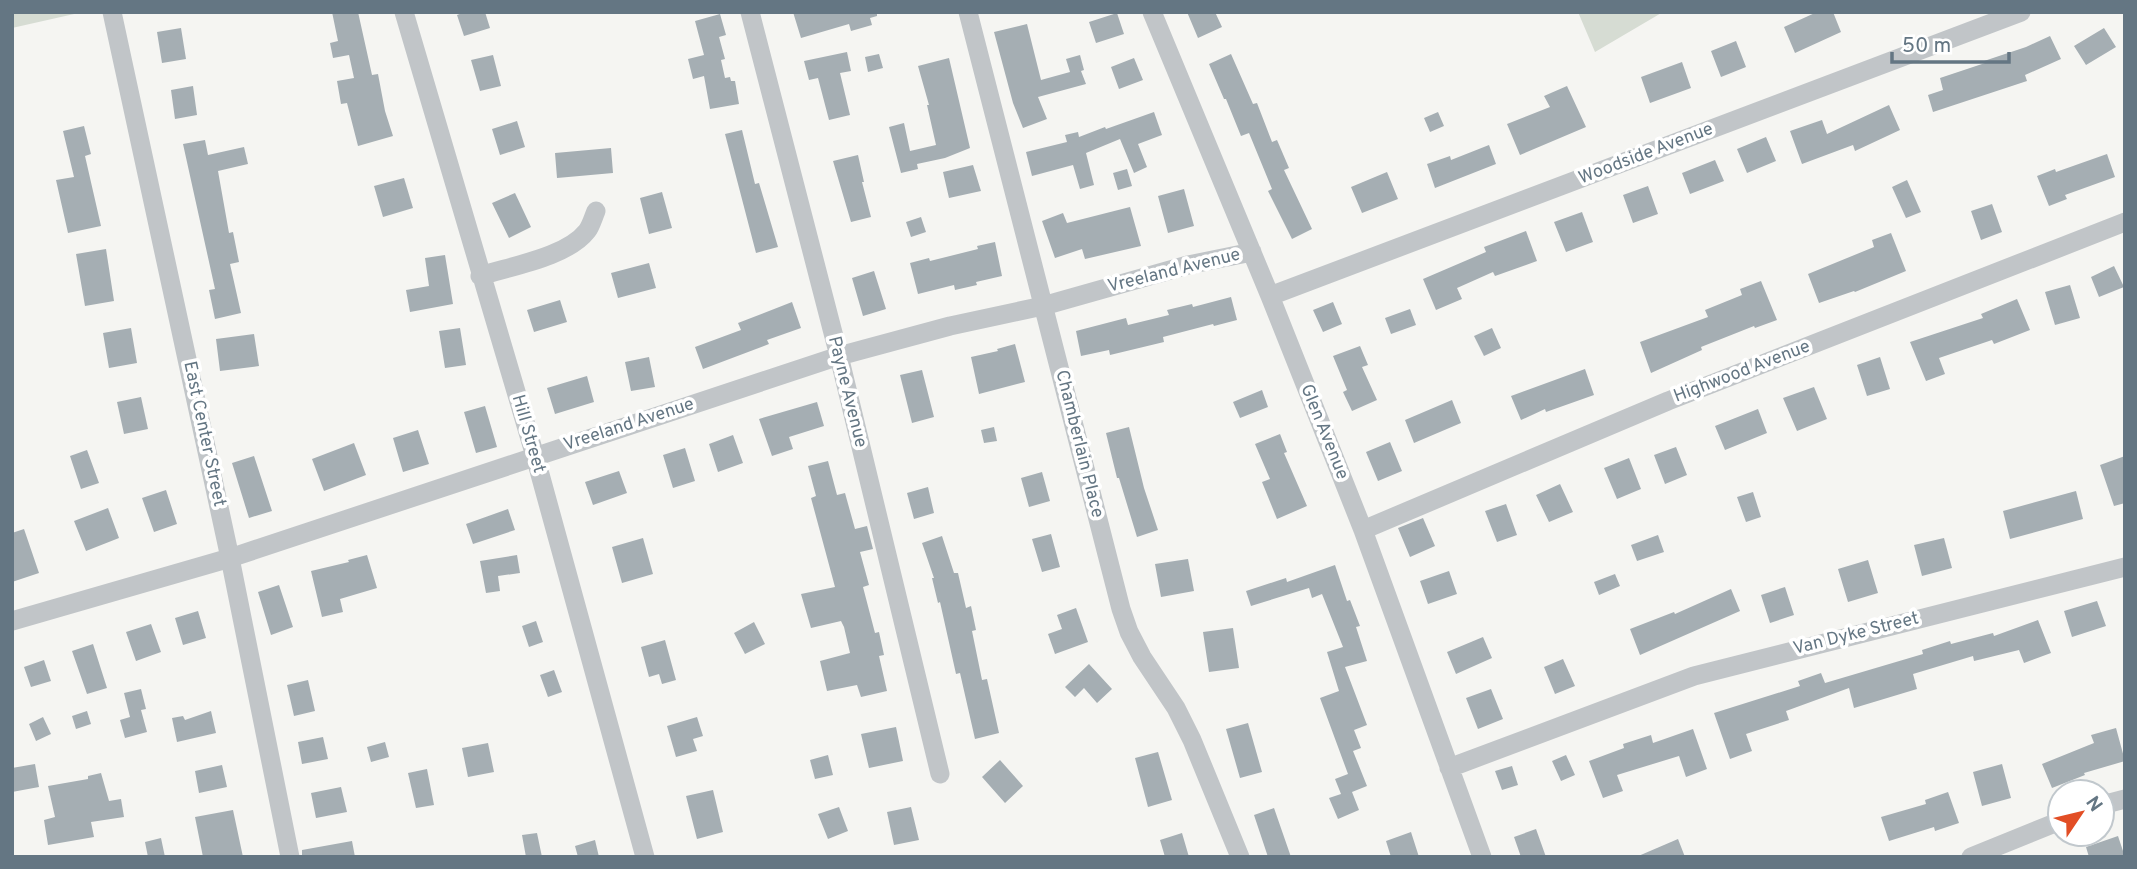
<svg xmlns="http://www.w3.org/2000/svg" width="2137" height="869" font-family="Overpass,sans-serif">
  <rect width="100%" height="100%" fill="#f5f5f2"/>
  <path fill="#d6dcd3" d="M12,12H83L12,28Z
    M1578,12H1663L1595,52Z"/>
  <path fill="#a5aeb3" d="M332,12H358L372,75L378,74L385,111L393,136L358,146L347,103L341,104L337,81L354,78L349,55L333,58L330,43L338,41Z
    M465,12H485L490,28L464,36L457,15Z
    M793,12H877V16L870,18L872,25L851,31L849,24L801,38Z
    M1187,12H1215L1222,27L1198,38Z
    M1817,12H1833L1841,32L1795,53L1784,27Z
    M1117,13L1124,34L1096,43L1089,22Z
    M720,14L726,35L719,37L725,59L721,60L725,78L730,77L731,81H735L739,104L710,109L704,76L693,79L688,59L704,55L695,21Z
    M1027,24L1041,80L1070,72L1066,59L1080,55L1084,70L1081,71L1086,84L1038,97L1047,119L1023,128L1013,103L994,32Z
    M181,28L186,59L162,63L157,32Z
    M2104,28L2116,47L2086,65L2074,46Z
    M2050,36L2061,59L2025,75L2027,81L1933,112L1928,95L1943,90L1940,78L1985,63L1984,61L2026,47Z
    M1736,41L1746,67L1721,77L1711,51Z
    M847,52L851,71L840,73L850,115L829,120L818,78L809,80L804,61Z
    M879,54L883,68L868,72L865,57Z
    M1231,54L1253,104L1257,103L1272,142L1277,140L1289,168L1284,170L1312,229L1292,239L1268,191L1272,189L1249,133L1241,136L1226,99H1224L1209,64Z
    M493,55L501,86L480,91L471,60Z
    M949,58L970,148L945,158L917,164L918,169L901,173L889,127L904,123L910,151L936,145L927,105H929L918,66Z
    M1134,58L1143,80L1119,89L1111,67Z
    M1682,62L1691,88L1650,103L1641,77Z
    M193,86L197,115L175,119L171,90Z
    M1567,86L1586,127L1520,155L1507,124L1550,107L1544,96Z
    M1889,105L1900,130L1855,151L1853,145L1802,164L1790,131L1822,120L1827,134Z
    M1154,112L1162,135L1138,144L1147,167L1134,173L1120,139L1086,153L1094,185L1080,189L1073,165L1032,176L1026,152L1067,142L1065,135L1078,132L1079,137L1105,127L1106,129Z
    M1438,112L1444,126L1430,132L1424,118Z
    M517,121L525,147L500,155L492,129Z
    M84,126L91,154L85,156L101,226L68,233L56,180L74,177L63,131Z
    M742,130L755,184L759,183L778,247L756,253L725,134Z
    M1766,137L1776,161L1747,173L1737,149Z
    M205,140L208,155L244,147L248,164L218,171L229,233L233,232L239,262L230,264L241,313L215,319L209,290L215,289L183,144Z
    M1489,145L1496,164L1435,188L1427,164L1450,156L1451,160Z
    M611,148L613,173L557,178L555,153Z
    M2107,154L2115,177L2065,195L2067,199L2049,206L2037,176L2055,169L2056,172Z
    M858,155L864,182H862L871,217L851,222L833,161Z
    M1715,160L1724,181L1690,194L1682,173Z
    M973,165L981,191L949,198L943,172Z
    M1127,169L1132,186L1118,190L1113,173Z
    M1387,172L1398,199L1362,213L1351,187Z
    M404,178L413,208L383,217L374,186Z
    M1907,180L1921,212L1906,218L1892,187Z
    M1648,186L1658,214L1633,223L1623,195Z
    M1184,189L1194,226L1168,233L1158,196Z
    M662,192L672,228L649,234L640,198Z
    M515,193L531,227L509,238L492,203Z
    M1992,204L2002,232L1981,240L1971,211Z
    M1130,207L1141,246L1085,259L1082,249L1055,258L1042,221L1063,213L1067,223Z
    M1582,212L1593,242L1566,252L1554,222Z
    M921,217L926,232L911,237L906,222Z
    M1526,231L1537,261L1495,276L1493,272L1457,288L1462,299L1436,310L1423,279L1486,252L1484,247Z
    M1891,233L1906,271L1855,292L1854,291L1819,303L1808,274L1874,247L1872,240Z
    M995,242L1002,276L976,282L977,285L955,290L954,285L918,294L910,263L929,258L930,261L978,249L977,246Z
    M106,249L114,301L85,306L76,254Z
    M445,255L453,304L410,312L406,290L429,286L425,258Z
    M649,263L656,288L618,298L611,273Z
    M2114,266L2124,287L2099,297L2091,277Z
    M874,271L886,309L863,316L852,278Z
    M1761,281L1777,320L1755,328L1754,326L1701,347L1702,350L1651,373L1640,342L1708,317L1705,310L1742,295L1740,289Z
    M2070,285L2080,318L2055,325L2045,292Z
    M1231,297L1237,320L1214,326L1213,324L1163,337L1164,342L1110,355L1109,350L1081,356L1076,331L1126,318L1128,325L1169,315L1167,310L1192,304L1193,307Z
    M2017,299L2030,330L1994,344L1992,340L1939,358L1945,374L1926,381L1910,342L1983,318L1981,314Z
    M560,300L567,322L534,332L527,310Z
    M792,302L801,328L767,340L769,344L703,369L695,347L741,330L738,323Z
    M1333,302L1342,324L1323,332L1313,310Z
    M1410,309L1416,325L1391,334L1385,318Z
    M131,328L137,363L109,368L103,333Z
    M460,328L466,365L445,368L439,331Z
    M1492,328L1501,348L1484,356L1474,336Z
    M254,334L259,366L220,371L216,339Z
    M1015,344L1025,382L979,394L971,357L998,351L997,349Z
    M1360,346L1368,365L1362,367L1377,400L1352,411L1343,392L1347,390L1333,356Z
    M649,357L655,387L631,391L625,362Z
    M1880,357L1890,389L1867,396L1857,365Z
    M1585,369L1594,395L1546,412L1545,409L1521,420L1511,396Z
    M922,370L934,417L912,423L900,375Z
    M587,376L594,402L555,414L547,388Z
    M1814,387L1827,419L1797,431L1783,398Z
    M1262,390L1268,407L1240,418L1233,402Z
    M141,397L148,429L124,434L117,402Z
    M1452,400L1461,423L1414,443L1405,420Z
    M817,402L824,426L789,437L793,449L772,456L759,419Z
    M485,406L497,447L476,453L464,412Z
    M1758,409L1767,433L1725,450L1715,426Z
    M994,427L997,441L984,443L981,430Z
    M1129,427L1144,488L1158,530L1137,537L1119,478H1117L1106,433Z
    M418,430L429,464L403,472L393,438Z
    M1280,434L1287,452L1284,453L1307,506L1277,519L1262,482L1270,479L1255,444Z
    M733,435L743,463L718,472L709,444Z
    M1390,442L1402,471L1378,481L1366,452Z
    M354,443L366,475L324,491L312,459Z
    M1676,447L1687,475L1665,484L1654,455Z
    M685,448L695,481L673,488L663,455Z
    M87,450L99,483L81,489L70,456Z
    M254,456L272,511L249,518L232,463Z
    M2125,456V503L2114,506L2100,465Z
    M1629,458L1641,489L1617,499L1604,468Z
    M828,461L837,495L845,493L855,529L867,526L873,549L860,552L869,585L863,587L875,633L879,632L884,655L879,656L887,691L861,697L857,685L827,691L820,661L850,653L844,627L841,621L811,628L801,594L835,587L811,498L816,496L808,466Z
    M619,471L627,493L593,505L585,482Z
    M1042,472L1050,501L1029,507L1021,478Z
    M1560,484L1573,512L1549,522L1536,495Z
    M928,487L934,513L914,519L907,493Z
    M166,490L177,524L154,532L142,498Z
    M2076,491L2083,519L2010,539L2003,511Z
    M1753,492L1761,517L1746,522L1737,497Z
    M1506,504L1517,535L1497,542L1485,511Z
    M108,508L119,538L86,551L74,521Z
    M508,509L515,530L473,544L466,524Z
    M1423,518L1435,546L1410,557L1398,528Z
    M24,529L39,573L12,582V533Z
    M1051,534L1060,567L1042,572L1032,539Z
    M1658,535L1664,552L1637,561L1631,545Z
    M942,536L954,573H958L966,608L971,606L976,630L972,631L982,680L987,679L999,733L975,739L960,673L956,674L940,602L938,603L932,578H934L922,543Z
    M643,538L653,574L622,583L612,547Z
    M1944,538L1952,568L1922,576L1914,545Z
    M367,555L377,588L340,599L343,612L322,617L311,571L349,562L348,560Z
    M517,555L520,573L498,576L500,591L486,593L480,561Z
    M1188,559L1194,591L1161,597L1155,564Z
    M1868,560L1878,593L1848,602L1838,569Z
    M1335,565L1347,601L1350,600L1360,626L1356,627L1367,661L1345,667L1367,725L1354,730L1361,748L1353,751L1367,786L1352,792L1359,810L1338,819L1329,798L1341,794L1335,779L1348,774L1320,698L1339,691L1327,652L1343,647L1322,594L1312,598L1309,588L1251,606L1246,591L1286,578L1287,582Z
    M1449,571L1457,594L1428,604L1420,581Z
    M1615,574L1620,586L1599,595L1594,582Z
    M279,585L293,627L271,635L258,592Z
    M1785,587L1794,615L1770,623L1761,595Z
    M1731,589L1740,611L1640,655L1630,629L1674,612L1675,614Z
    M2097,601L2106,626L2072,637L2064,611Z
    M1076,608L1088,642L1055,654L1048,634L1062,629L1057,615Z
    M198,611L206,638L183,645L175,618Z
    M2038,620L2051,653L2024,663L2019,650L1974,661L1973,656L1913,674L1917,689L1854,708L1849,688L1786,711L1789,720L1746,734L1752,751L1730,759L1714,713L1800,686L1798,681L1821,673L1825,683L1923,654L1922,650L1950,641L1951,644L1993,633L1994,636Z
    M536,621L543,642L529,647L522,626Z
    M754,622L765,644L745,654L734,633Z
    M151,624L161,652L136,661L126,632Z
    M1233,628L1239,668L1209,672L1203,632Z
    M1483,637L1492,658L1456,674L1447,652Z
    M665,640L676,680L662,684L659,674L649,677L641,647Z
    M93,644L107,688L87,694L72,651Z
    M1563,659L1575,686L1555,694L1544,667Z
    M44,660L51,681L31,687L24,667Z
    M1089,664L1112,689L1097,703L1084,688L1075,697L1065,687Z
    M554,670L562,692L548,697L540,675Z
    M308,680L315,711L294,716L287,685Z
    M141,689L146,709L141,710L147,732L125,738L120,720L130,717L124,693Z
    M1491,689L1503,719L1478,729L1466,698Z
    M87,711L91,724L76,729L72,716Z
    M211,711L216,733L177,742L172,718L183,716L185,720Z
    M43,717L51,734L36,741L29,724Z
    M697,717L703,736L693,739L697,751L676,757L667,726Z
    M1248,723L1262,772L1240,778L1226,729Z
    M896,727L903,761L869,768L861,734Z
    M2116,728L2125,761L2084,773L2085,775L2052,788L2042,764L2094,743L2091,735Z
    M1693,729L1707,769L1686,777L1679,756L1617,775L1623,791L1603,798L1589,761L1624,748L1623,744L1651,735L1653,743Z
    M323,737L328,759L302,764L298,742Z
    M385,742L389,757L371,762L367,747Z
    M488,743L494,772L468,777L462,748Z
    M1158,752L1172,800L1148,807L1135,758Z
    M828,755L833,775L815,779L810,760Z
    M1566,755L1575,775L1561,781L1552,761Z
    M1000,760L1023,786L1005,803L982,777Z
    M35,764L39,787L12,792V768Z
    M2002,764L2011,798L1982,806L1973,772Z
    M222,765L227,787L199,793L195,771Z
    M1512,766L1518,785L1502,790L1495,771Z
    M427,769L434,805L416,808L408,773Z
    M101,773L109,801L121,799L124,817L91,822L94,837L48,845L44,820L55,817L48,786L88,779V776Z
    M341,787L347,812L316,818L311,793Z
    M713,790L723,832L697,839L686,796Z
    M1948,792L1959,823L1935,831L1934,827L1889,841L1881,817L1926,804L1925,800Z
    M839,807L848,831L828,839L818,814Z
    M911,807L919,840L894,845L887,812Z
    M1274,808L1291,857H1268L1254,815Z
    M233,810L243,857H203L195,817Z
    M1536,829L1546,857H1521L1514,837Z
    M1411,832L1419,857H1391L1386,841Z
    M537,833L542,857H526L522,835Z
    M1182,833L1189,857H1165L1160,840Z
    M2118,836L2125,857H2089L2086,847Z
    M161,838L165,857H148L145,842Z
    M1678,839L1685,857H1636Z
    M595,840L599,857H578L575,846Z
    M352,841L355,857H302V850Z"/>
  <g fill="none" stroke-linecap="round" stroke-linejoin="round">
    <path stroke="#c1c5c8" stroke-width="19" d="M112,12L230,558L290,857
      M404,12L535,456L645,857
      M750,12L839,356L940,774
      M968,12L1121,609L1129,632L1142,657L1176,708L1192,740L1240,857
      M1152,12L1270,296L1363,530L1482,857
      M480,276C511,266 567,257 587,231C591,226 593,218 596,211
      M1270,296L2021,12
      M1363,530L1668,401L2125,222
      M12,621L230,558L839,356L950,326L1043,306L1188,265L1252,252
      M1449,768L1694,676L2125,567
      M2102,805L2125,799
      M1971,857L2060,821"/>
  </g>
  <g text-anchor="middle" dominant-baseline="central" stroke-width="7" stroke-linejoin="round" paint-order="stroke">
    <g font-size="18" fill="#647683" stroke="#fff">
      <text transform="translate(1646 154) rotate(-21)">Woodside Avenue</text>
      <text transform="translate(1174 271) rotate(-14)">Vreeland Avenue</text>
      <text transform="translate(1742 372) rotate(-21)">Highwood Avenue</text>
      <text transform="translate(847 392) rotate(76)">Payne Avenue</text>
      <text transform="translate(629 425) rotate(-18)">Vreeland Avenue</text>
      <text transform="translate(1324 432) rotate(68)">Glen Avenue</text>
      <text transform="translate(204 434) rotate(78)">East Center Street</text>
      <text transform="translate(528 434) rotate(74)">Hill Street</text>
      <text transform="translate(1079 444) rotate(76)">Chamberlain Place</text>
      <text transform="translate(1856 634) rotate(-14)">Van Dyke Street</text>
    </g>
  </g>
  <rect width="2137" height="869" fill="none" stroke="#647683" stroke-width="28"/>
  <g transform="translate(2081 813) rotate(55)"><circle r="33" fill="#ffffff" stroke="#c1c8cd" stroke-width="2"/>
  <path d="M0-5L12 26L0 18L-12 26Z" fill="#e24e25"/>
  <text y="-10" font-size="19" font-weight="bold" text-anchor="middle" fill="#647683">N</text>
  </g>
  <path d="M1892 52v10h117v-10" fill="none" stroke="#647683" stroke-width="3.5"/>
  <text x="1902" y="52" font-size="21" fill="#647683" stroke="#ffffff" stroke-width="5" paint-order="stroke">50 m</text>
</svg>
